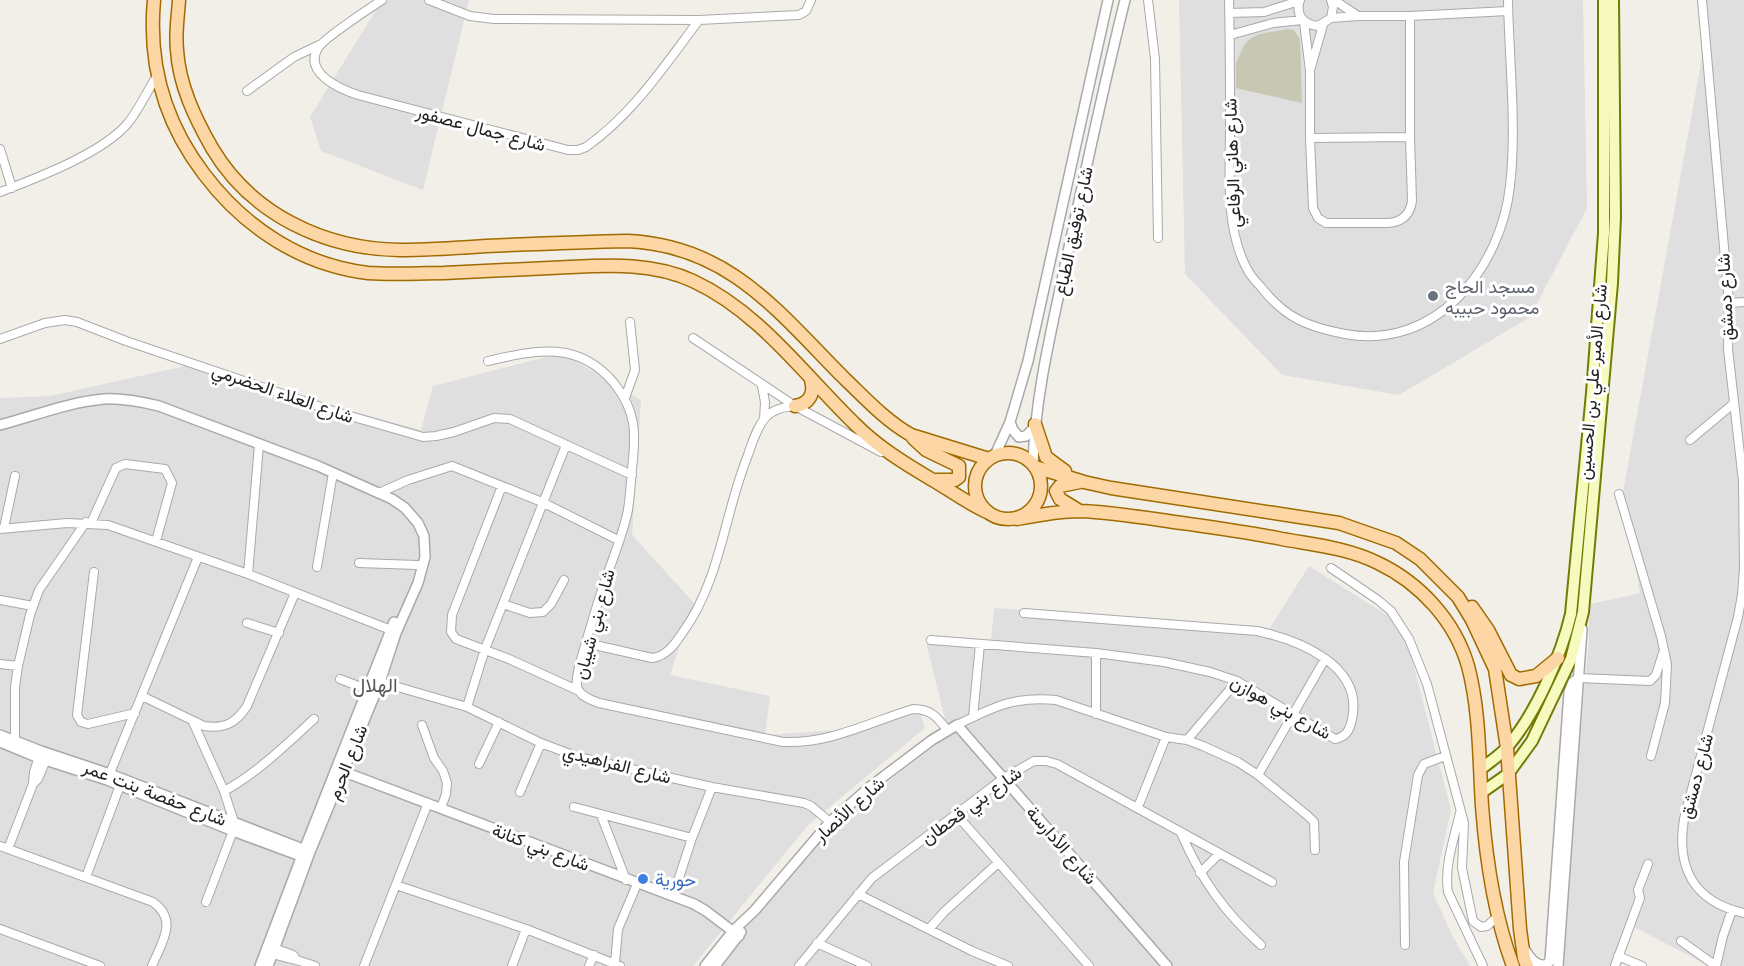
<svg xmlns="http://www.w3.org/2000/svg" width="1744" height="966" font-family="Inter,Vazirmatn,sans-serif">
  <rect width="100%" height="100%" fill="#f2efe9"/>
  <path fill="#e0dfdf" d="M382,0H469L423,190L321,151L310,117Z
    M1179,0H1583L1587,208L1530,317L1399,395L1282,375L1185,274Z
    M1705,0H1744V966H1709L1634,927L1621,966H1559L1589,639L1588,630L1591,604L1640,593L1623,492L1708,25Z
    M562,353L641,400L632,535L694,603L670,675L770,696L765,735L838,730L917,703L925,728L809,824L693,966H0V398L50,396L185,366L421,430L433,386Z
    M1309,566L1403,625L1451,810L1433,893L1453,937L1470,966H714L828,828L949,735L926,643L991,641L994,608L1269,629Z"/>
  <path fill="#c7c7b4" d="M1288,29L1294,30L1300,39L1302,103L1236,88V63L1244,45L1251,38L1259,34Z"/>
  <g fill="none" stroke-linecap="round" stroke-linejoin="round">
    <g stroke="#a9a9a9" stroke-width="10">
      <path id="minor" d="M382,0C370,8 323,39 318,48C303,73 340,89 358,95L568,150H578L586,147C633,114 665,65 699,20
        M429,0L470,16L494,19L699,20L799,15L806,11L811,0
        M1148,0L1155,59L1158,238
        M1229,0C1230,42 1230,85 1230,127C1230,172 1225,224 1245,265C1249,274 1255,281 1261,287C1285,318 1308,327 1345,334C1436,351 1501,268 1510,186C1517,127 1509,60 1508,0
        M1300,0C1295,14 1303,25 1318,26L1331,18L1333,7L1331,0
        M1334,0L1358,16
        M1702,0L1729,303L1728,349L1743,481L1744,568L1742,595L1738,617L1684,819C1676,868 1694,902 1744,913
        M1229,13L1264,12L1299,1
        M1331,18L1358,16H1410L1508,11
        M1304,22L1310,71V138L1313,208L1318,218L1326,223H1388C1402,222 1410,215 1412,201L1410,137V16
        M1230,35L1273,23L1302,20
        M1311,67L1323,25
        M247,91L294,57L319,45
        M1310,138L1410,137
        M0,149L12,188
        M0,192C37,178 103,153 128,123C140,108 147,91 157,76
        M1729,303L1744,302
        M693,338L795,406L881,452
        M0,339L45,323L65,320L77,322L126,341L333,411L423,437L436,436L454,432L494,418L510,419L632,475
        M488,361C536,350 578,340 614,383C637,412 636,434 632,469C631,483 630,496 628,510C623,535 612,560 604,584C595,610 588,636 580,663C574,688 574,694 599,703L783,742C830,744 870,722 913,709C931,709 937,717 947,730
        M762,386L765,402L764,419
        M625,398L635,370L630,322
        M1690,440L1733,404
        M502,486L452,615L451,632L456,639L509,659L577,690
        M379,493L408,480L452,466L542,502L618,540
        M1619,494L1661,636L1667,664L1665,703L1651,756
        M91,523L116,468L125,464L165,469L172,483L156,541
        M4,528L15,476
        M0,529L67,523L108,525L248,574L396,632
        M359,563L417,565
        M317,567L333,473
        M1331,568L1378,600L1391,611L1409,639L1427,684L1464,823L1462,868L1473,921L1481,927L1487,926L1498,916
        M94,572L77,715L81,722L88,724L135,713
        M248,574L259,445
        M0,600L33,606
        M503,604L530,613L543,612L551,604L564,580
        M247,623L279,633
        M931,640L1096,653L1164,662L1210,672L1237,681L1335,739C1346,737 1350,730 1352,719C1364,665 1298,640 1257,631L1024,613
        M586,643L652,658C667,656 675,644 683,632C721,579 724,514 748,455C752,443 757,427 765,418C773,409 784,407 795,406
        M1096,653V714
        M0,664L18,666L15,687V745
        M18,666L30,615L39,590L86,522
        M1579,678L1650,681L1656,675L1663,653
        M340,679L371,691
        M377,681L467,707L541,743L578,757L712,787L804,803L811,806L830,822
        M142,696L204,726C225,729 236,723 247,706L295,593
        M467,707L485,649L566,445
        M973,717L980,644
        M193,722L224,791C255,775 288,743 314,719
        M422,725L434,758L443,771L447,783L446,794L441,808
        M957,725C993,707 1014,696 1056,700L1166,737L1187,740L1203,746L1238,762L1258,775L1308,816L1314,822L1315,850
        M1187,740L1237,681
        M479,764L499,722
        M1258,775L1325,659
        M108,778L198,557
        M33,784L34,772L40,753
        M520,792L541,743
        M574,807L692,838
        M1138,807L1166,737
        M1460,813C1454,839 1444,866 1448,892L1483,966
        M956,814L1089,966
        M601,815L626,880
        M1181,833C1201,879 1224,912 1261,945
        M0,846L153,902C179,921 161,943 152,966
        M8,849L33,784L38,779L48,755
        M1200,873L1219,854
        M86,877L122,780
        M396,885L526,929L620,966
        M858,894L972,951L1008,966
        M673,896L692,838L712,787
        M206,902L233,831L234,822L224,791
        M0,929L100,966
        M929,929L944,912L998,863
        M1681,941L1716,966
        M817,943L867,966
        M1405,945L1404,862L1418,775L1424,764L1445,756
        M271,947L293,955L296,959
        M269,953C285,958 300,960 315,966
        M1618,956L1642,966
        M615,963L618,929L637,884
        M364,966L428,803
        M512,966L526,929
        M589,966L594,955
        M799,966L872,878L1004,778L1034,761H1046L1057,764L1272,882
        M1615,966L1640,898L1638,890L1648,864
        M1716,966L1723,936L1732,910"/>
    </g>
    <g stroke="#a9a9a9" stroke-width="12">
      <path id="tertiary" d="M1010,422L1013,430L1019,437L1026,436L1034,428
        M0,425C34,416 69,402 104,399C122,398 142,402 159,406L318,466L392,499L405,508L418,523L424,536L425,557L418,583L396,633L380,682L310,852L268,966
        M995,455L1010,422L1028,361L1108,0
        M1033,464C1035,397 1051,332 1065,266C1084,177 1103,88 1125,0
        M0,735L41,751L110,774L308,851
        M0,742L39,758L107,780L233,831L306,858
        M339,770L694,904L706,911L739,936
        M1525,950C1530,958 1535,966 1546,965L1550,961L1569,692L1573,682L1579,678
        M260,966L304,850L394,622
        M705,966L733,931L755,910L830,822L871,786L932,740L957,725L1167,966
        M715,966L741,932
        M1558,966L1582,629"/>
    </g>
    <g stroke="#707d05" stroke-width="14">
      <path id="secondary" d="M1480,770C1489,762 1501,755 1508,746C1536,713 1561,656 1571,614L1592,393L1604,233V0
        M1481,793L1508,774L1532,741L1571,659L1583,612L1612,283L1615,217L1613,0"/>
    </g>
    <g stroke="#a06b00" stroke-width="15">
      <path id="primary" d="M154,0C148,64 165,123 204,174C244,227 301,265 368,273C393,275 419,273 444,273C486,271 528,269 570,267C612,265 654,263 693,281C760,312 804,375 856,425C878,447 904,463 931,479C950,490 967,503 987,512
        M179,0C178,17 175,33 177,50C179,85 195,118 212,148C251,214 324,249 400,250C428,250 457,248 486,246C533,244 580,242 628,241C730,246 778,312 845,379C866,399 885,420 911,435L989,459
        M795,406C809,404 815,394 811,380
        M1035,424L1046,457L1065,471
        M913,438L926,450L959,466V477L955,480H936
        M975 486a33 33 0 1 1 66 0a33 33 0 1 1-66 0Z
        M1035,467L1084,482L1111,488L1339,523L1396,543L1420,559L1458,597L1472,620L1495,669L1507,748L1520,929L1524,958L1527,966
        M1078,510L1060,499L1056,491L1060,486L1080,482
        M1017,519C1038,515 1058,511 1080,511C1107,512 1134,516 1161,520C1202,526 1242,531 1282,539C1315,545 1348,548 1378,563C1420,583 1455,621 1468,666C1480,711 1479,760 1482,806C1486,860 1494,915 1513,966
        M1472,607L1488,630L1511,675L1519,679L1536,676L1558,658"/>
    </g>
    <use href="#minor" stroke="#fff" stroke-width="8"/>
    <use href="#tertiary" stroke="#fff" stroke-width="9"/>
    <use href="#secondary" stroke="#f7fabf" stroke-width="10"/>
    <use href="#primary" stroke="#fcd6a4" stroke-width="12"/>
  </g>
  <circle fill="#6b7280" stroke="#fff" stroke-width="2" cx="1433" cy="296" r="6"/>
  <circle fill="#3f7fe0" stroke="#fff" stroke-width="2" cx="643" cy="879" r="6"/>
  <g text-anchor="middle" dominant-baseline="central" stroke-width="6" stroke-linejoin="round" paint-order="stroke">
    <g font-size="18" fill="#222" stroke="#fff">
      <text transform="translate(481 128) rotate(15)">شارع جمال عصفور</text>
      <text transform="translate(1232 163) rotate(-92)">شارع هاني الرفاعي</text>
      <text transform="translate(1073 231) rotate(-78)">شارع توفيق الطباع</text>
      <text transform="translate(1725 297) rotate(-93)">شارع دمشق</text>
      <text transform="translate(1592 382) rotate(-85)">شارع الأمير علي بن الحسين</text>
      <text transform="translate(283 393) rotate(19)">شارع العلاء الحضرمي</text>
      <text transform="translate(594 624) rotate(-75)">شارع بني شيبان</text>
      <text transform="translate(1281 707) rotate(29)">شارع بني هوازن</text>
      <text transform="translate(347 762) rotate(-68)">شارع الحرم</text>
      <text transform="translate(617 764) rotate(14)">شارع الفراهيدي</text>
      <text transform="translate(1696 776) rotate(-75)">شارع دمشق</text>
      <text transform="translate(155 793) rotate(21)">شارع حفصة بنت عمر</text>
      <text transform="translate(971 805) rotate(-36)">شارع بني قحطان</text>
      <text transform="translate(849 809) rotate(-42)">شارع الأنصار</text>
      <text transform="translate(1062 845) rotate(49)">شارع الأدارسة</text>
      <text transform="translate(541 847) rotate(21)">شارع بني كنانة</text>
    </g>
    <g font-size="18" fill="#5b616d" stroke="#fff" text-anchor="start">
      <text x="1445" y="286">مسجد الحاج<tspan x="1445" dy="21">محمود حبيبه</tspan></text>
    </g>
    <g font-size="18" fill="#366cbe" stroke="#fff" text-anchor="start">
      <text x="655" y="879">حورية</text>
    </g>
    <g font-size="20" fill="#555" stroke="#fff">
      <text x="375" y="685">الهلال</text>
    </g>
  </g>
</svg>
